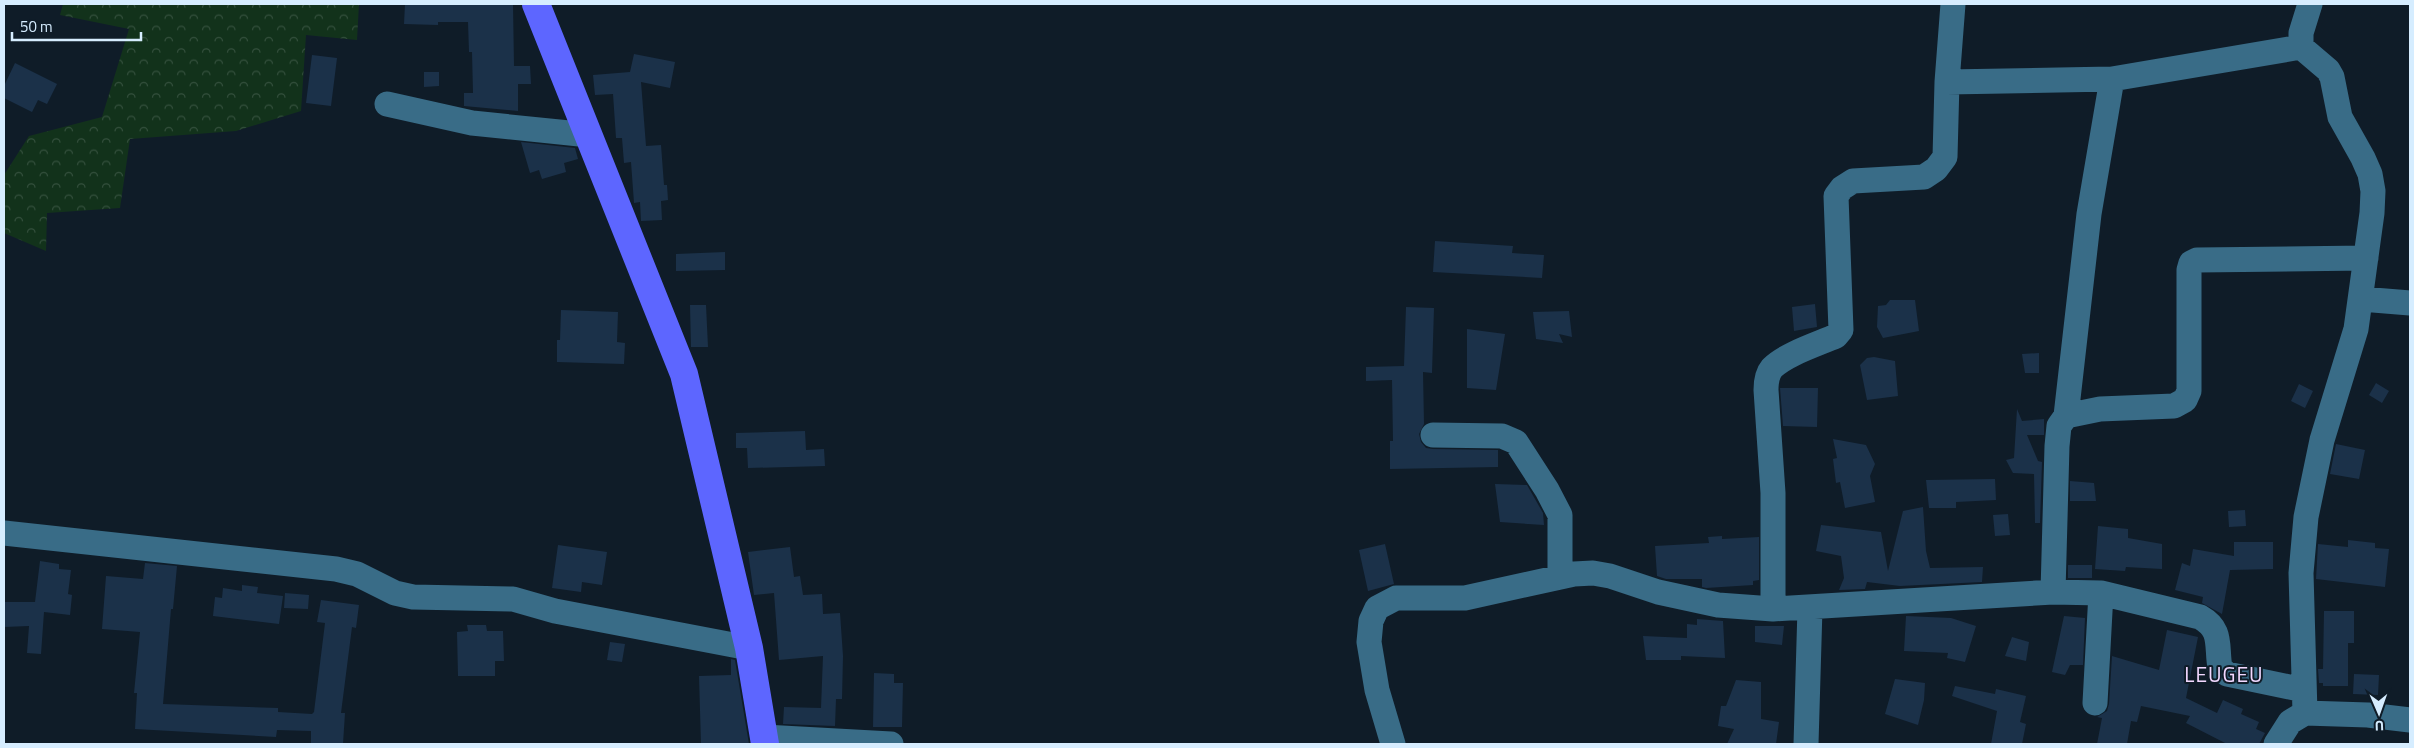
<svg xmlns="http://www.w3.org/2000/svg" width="2414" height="748" font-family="'Titillium Web',sans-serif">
  <defs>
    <pattern id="forest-crowns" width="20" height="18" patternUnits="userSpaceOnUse" patternTransform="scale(1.25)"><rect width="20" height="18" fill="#12321b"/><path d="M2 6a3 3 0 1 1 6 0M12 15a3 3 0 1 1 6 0" fill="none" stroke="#34503d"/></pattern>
  </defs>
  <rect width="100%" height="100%" fill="#0f1c28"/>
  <path fill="url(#forest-crowns)" d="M63,4H359L357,40L306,35L301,111L236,131L130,139L120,208L47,213L46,251L4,233V175L29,136L102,117L129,29L60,15Z"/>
  <path fill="#1b3149" d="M405,4H513L514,66H530L531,84H518V111L464,106V93H473L472,52H469L468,22H438V25L404,24Z
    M634,54L675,62L670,88L641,82L646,146L661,145L664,185H667L668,200L661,201L662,220L641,221L640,202L634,203L631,162L624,163L622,138H616L613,94L595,95L593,75L630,72Z
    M312,55L337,58L331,106L306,103Z
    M15,63L57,84L47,104L38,100L32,112L4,98V86Z
    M424,72H439V86L424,87Z
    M521,142L575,148L578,159L564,163L566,172L542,179L539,170L530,173Z
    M1435,241L1513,246L1512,253L1544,255L1542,278L1433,272Z
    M725,252V270L676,271V254Z
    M1890,300H1915L1919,331L1883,338L1877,327L1878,306L1886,305Z
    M1815,304L1817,327L1794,331L1792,307Z
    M690,305H706L708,347H691Z
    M1406,307L1434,308L1432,373L1423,372L1424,424L1419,434L1421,442L1426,448L1433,449L1498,450V467L1390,469V441H1393L1392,380L1366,381V367L1404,366Z
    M561,310L618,312L617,342L625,343L624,364L557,362V340H560Z
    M1569,311L1572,337L1559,334L1563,343L1536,339L1533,312Z
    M1467,329L1505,334L1496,390L1467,388Z
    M2039,353V373H2025L2022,354Z
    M1874,357L1895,361L1898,396L1867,400L1860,365L1867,358Z
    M2376,383L2389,391L2382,403L2369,395Z
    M2299,384L2313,391L2305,408L2291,401Z
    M1780,388H1818L1817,427L1783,426Z
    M2017,409L2022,421L2044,419V435H2027L2038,461L2042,462L2040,523H2035L2034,474L2013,473L2006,460L2014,458Z
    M805,431L806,450L824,449L825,466L748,468L747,448H736V433Z
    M1833,439L1866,445L1875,464L1870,476L1875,502L1845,508L1840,482L1836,483L1833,459L1837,458Z
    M2336,444L2365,450L2359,479L2330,474Z
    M1995,479L1996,500L1956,502V508H1929L1926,480Z
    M2070,481L2094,483L2096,501H2070Z
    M1495,484L1527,485L1543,513L1544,525L1500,522Z
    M1923,507L1926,551L1930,568L1983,567L1982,582L1900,586L1867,582L1865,589L1839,590L1844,578L1841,556L1816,551L1821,525L1881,532L1888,571L1903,511Z
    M2245,510L2246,526L2229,527L2228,511Z
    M2008,514L2010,535L1995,536L1993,515Z
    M2098,526L2128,529V538L2162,544V569L2126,567L2125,571L2095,569Z
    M1722,536V539L1759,537V580L1753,581V585L1706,588L1702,587V579H1666L1657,576L1655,546L1709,543L1708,537Z
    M2348,540L2375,543V548L2389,549L2385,587L2316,579L2318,544L2348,547Z
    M2234,542H2273V569L2230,570L2222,614L2202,603L2203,597L2175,590L2182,563L2190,566L2193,549L2234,556Z
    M1385,544L1394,584L1368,591L1359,550Z
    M558,545L607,552L602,585L582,582L581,592L552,588Z
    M790,547L794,577L800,576L803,595L822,594L823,614L840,613L843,656L842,699H836L835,726L783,724L784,707L821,708L823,656L779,660L774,593L754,595L748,552Z
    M40,561L59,564V569L71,570L68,594L72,595L70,615L44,612L41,654L27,653L29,626L4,627V602H35Z
    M145,563L177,566L173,609H171L163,704L278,708V712L312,714L314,712L325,623L317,622L321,600L359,605L356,628L352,627L341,713H345L343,744H311V731L277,730L276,737L135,729L137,693H134L140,632L102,629L106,576L143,579Z
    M2068,565H2092V578H2068Z
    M242,585L258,587L257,593L283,596L279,624L213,616L215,597L222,598L223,588L242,591Z
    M285,593L309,595L308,609L284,608Z
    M2324,611H2354V643H2348V686H2323V683H2319L2318,669H2323Z
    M1906,616L1951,618L1976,626L1965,662L1947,658L1948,653L1904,651Z
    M2064,616L2085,618L2083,665H2070L2065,675L2052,672Z
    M1697,619L1723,621L1725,658L1681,656V660H1646L1643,636L1687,638V624L1697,625Z
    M467,625H486L487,631H503L504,661H495V676H458L457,632L468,631Z
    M1755,626H1784L1782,645L1755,642Z
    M2167,630L2198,637L2186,698L2217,713L2223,700L2243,709L2241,714L2259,722L2256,729L2265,733L2259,744H2227L2186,723L2190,716L2141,706L2137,722L2131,721L2127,744H2097L2102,718L2097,717L2107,711L2109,704L2112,656L2159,670Z
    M2012,637L2029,642L2026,661L2005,656Z
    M610,642L625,644L622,662L607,660Z
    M731,659L735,660L749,744H701L699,676L731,675Z
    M874,673L894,674V683H903L902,727H873Z
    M2354,674L2379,675L2378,695L2353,694Z
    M1895,679L1925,683L1924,700L1918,725L1885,714Z
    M1736,680L1761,682V719L1779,722L1776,744H1727L1734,729L1718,726L1721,706H1726Z
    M1955,686L1995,694L1996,689L2026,696L2020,722L2026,724L2022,744H1991L1997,711L1952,696Z"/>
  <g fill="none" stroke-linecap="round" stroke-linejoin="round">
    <path stroke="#396c87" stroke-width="25" d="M1947,82L2112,79L2301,47
      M387,104L472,123L589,135
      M2361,299L2410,303
      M2066,416L2100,409L2174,406L2185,400L2189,391V270L2191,263L2197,260L2366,258
      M1433,435L1502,436L1516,442L1547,490L1560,515V577
      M4,533L336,569L357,574L395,593L413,597L513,599L555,611L749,648
      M2053,592L2057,446L2059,426L2066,416L2089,214L2112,79
      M1773,609V493L1766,390C1766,382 1767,374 1772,368C1786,354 1818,344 1836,336L1841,330L1836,196L1842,188L1853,181L1924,177L1936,169L1945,157L1947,82L1953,4
      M2095,703L2101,593
      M2305,713L2301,573L2306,517L2322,440L2356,329L2372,213L2373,191L2370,174L2363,158L2340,117L2332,77L2328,70L2301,47V33L2310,4
      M764,737L891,744
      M1393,744L1377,690L1369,642L1371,621L1377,608L1396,598H1465L1574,574L1593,573L1610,576L1658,592L1718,605L1773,609L2053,592L2101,593L2200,617C2223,630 2216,645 2220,668L2227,674L2304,690
      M1806,744L1810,608
      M2276,744L2290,722L2305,713L2368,715L2410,720"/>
    <path stroke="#5d66ff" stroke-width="28" d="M536,4L684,374L749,648L765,744"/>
  </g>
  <g text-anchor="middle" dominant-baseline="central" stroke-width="4" stroke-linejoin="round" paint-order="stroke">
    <g font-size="21" letter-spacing="1" fill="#f2d8ff" stroke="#0f1c28">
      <text x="2224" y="674">LEUGEU</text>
    </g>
  </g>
  <rect width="2414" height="748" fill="none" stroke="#d6edff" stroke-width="10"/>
  <g transform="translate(2379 713) rotate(178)" stroke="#0f1c28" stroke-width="4" paint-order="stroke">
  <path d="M0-4L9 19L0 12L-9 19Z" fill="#d6edff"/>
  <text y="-8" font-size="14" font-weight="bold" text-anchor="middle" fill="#d6edff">U</text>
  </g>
  <path d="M12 32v8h129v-8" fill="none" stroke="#d6edff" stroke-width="2.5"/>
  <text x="20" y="32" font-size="15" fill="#d6edff" stroke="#0f1c28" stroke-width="4" paint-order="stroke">50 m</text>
</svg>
